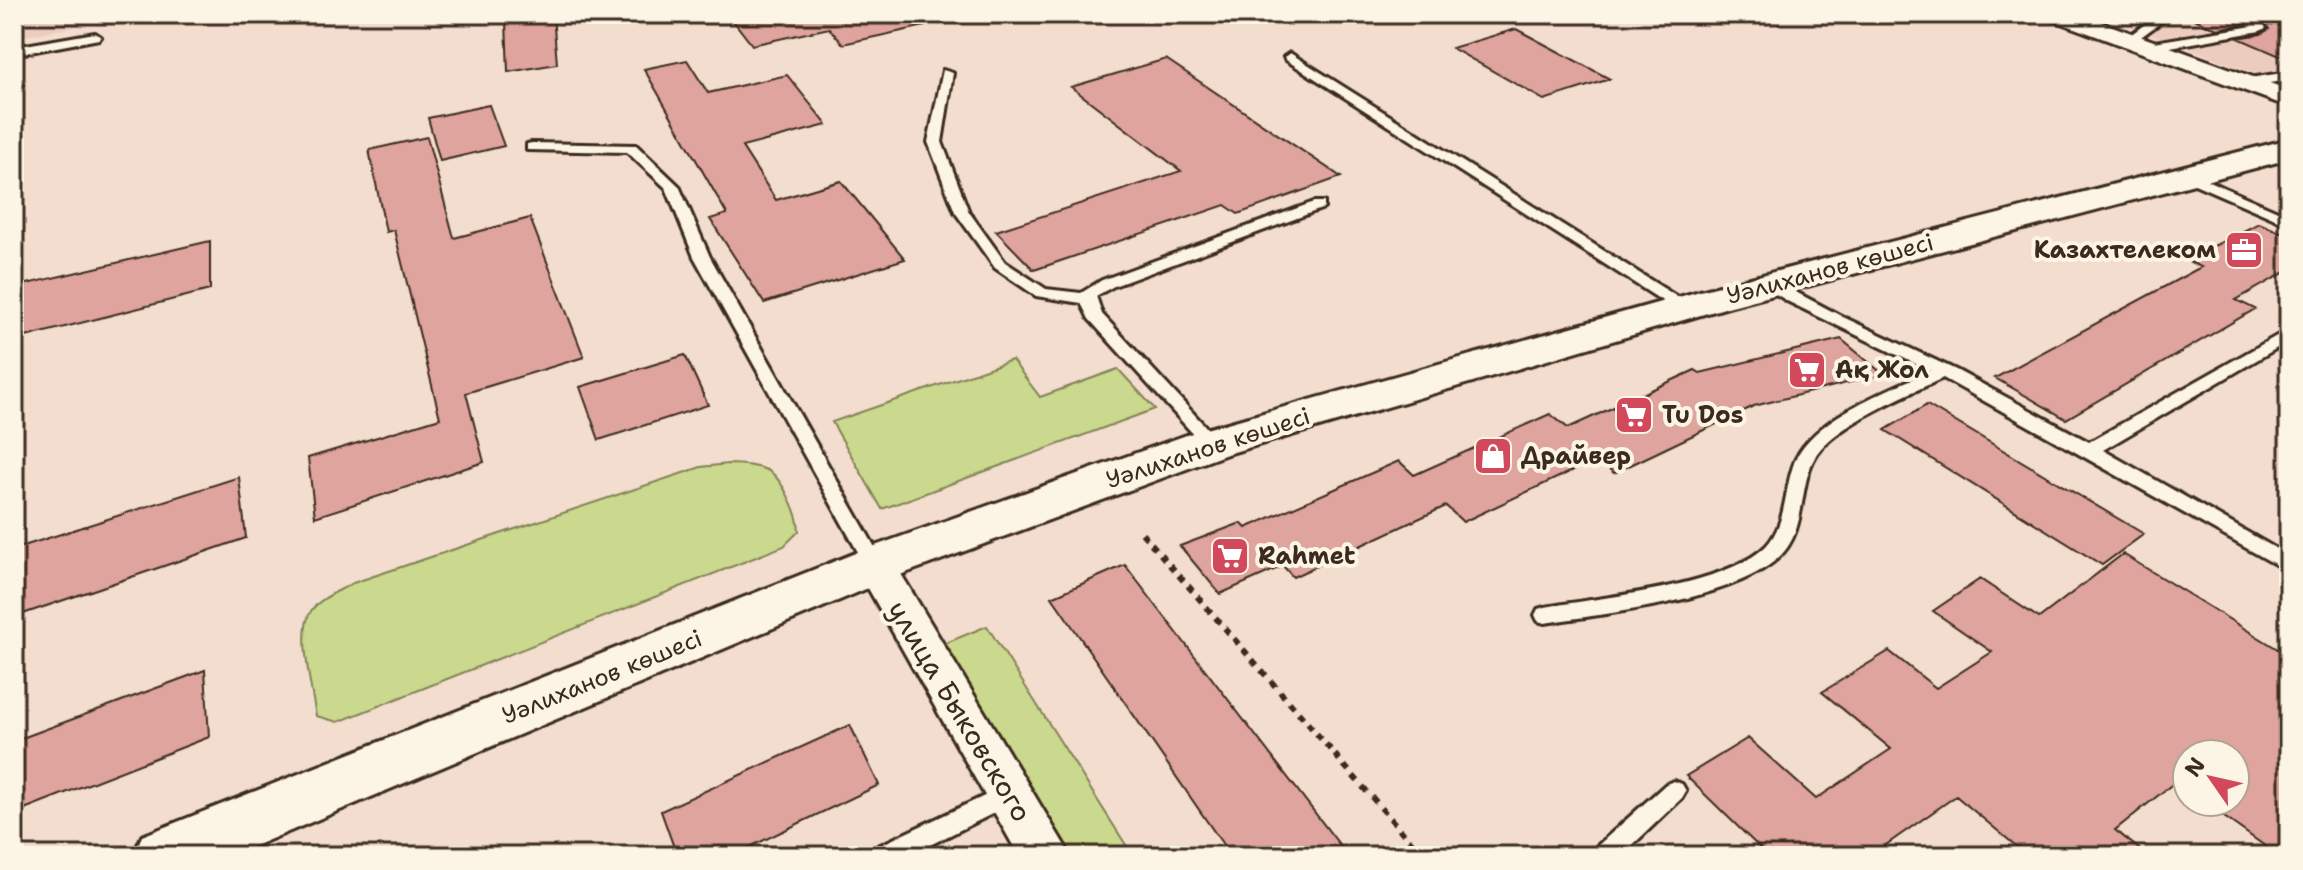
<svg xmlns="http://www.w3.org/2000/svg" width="2303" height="870" font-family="'Shantell Sans',sans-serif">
  <rect width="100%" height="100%" fill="#f3ddcf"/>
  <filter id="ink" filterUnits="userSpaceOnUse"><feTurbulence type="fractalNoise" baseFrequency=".0125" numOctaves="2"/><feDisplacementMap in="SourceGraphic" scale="16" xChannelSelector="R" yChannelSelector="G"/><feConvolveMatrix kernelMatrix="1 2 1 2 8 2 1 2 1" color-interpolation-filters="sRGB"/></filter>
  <g filter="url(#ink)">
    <path fill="#edccc0" d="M14,14H146L14,38Z
      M2098,14H2289V86Z"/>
    <path fill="#cad98d" stroke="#828256" stroke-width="2" d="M1012,360L1040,397L1118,369L1155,409L882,509L832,422Z
      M728,464C742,464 754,465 767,470C782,477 799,515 799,531L784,546L338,722L316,716C312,691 297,631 311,611C320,598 339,591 353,583L701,467Z
      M987,626L1133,856H1068L941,645Z"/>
    <path fill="#dea49d" stroke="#3b2a1e" stroke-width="2" d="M728,14H923L925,26L843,44L829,28L752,45Z
      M2183,14H2231L2245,24L2217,29Z
      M2256,14H2289V60L2238,38L2261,34L2269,29Z
      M553,15L557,64L508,72L506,22Z
      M1516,29L1610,79L1544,100L1452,48Z
      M1166,59L1341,177L1238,214L1225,205L1034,270L996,231L1181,171L1071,87Z
      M687,60L708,93L787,75L827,125L742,147L776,200L841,181L905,259L764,303L710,219L727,214L644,69Z
      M489,105L504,146L440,161L428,118Z
      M427,137L454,238L530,218L584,357L466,393L484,462L315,517L308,458L440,418L394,230L386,232L369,150Z
      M2259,223L2289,236V270L2236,300L2255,309L2066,419L1995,378L2201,267L2186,260Z
      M210,241V290L14,340V287Z
      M1841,339L1883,374L1754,406L1614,473L1597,459L1463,522L1446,506L1293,577L1283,566L1220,594L1180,546L1241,523L1246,528L1399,461L1414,475L1550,414L1568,428L1695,370L1700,373Z
      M685,355L708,405L599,440L580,387Z
      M1927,405L2144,534L2102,565L1885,430Z
      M239,477L246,538L14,617V549Z
      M2123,554L2289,656V856H2279L2203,802H2235V754H2187V791L2175,782L2115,830L2148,856H2028L1956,796L1870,856H1768L1686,776L1748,738L1816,799L1891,749L1822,692L1889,651L1936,688L1992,652L1933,611L1980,579L2039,618Z
      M1125,565L1348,856H1231L1052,597Z
      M205,670L209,737L14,813V741Z
      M850,725L879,785L731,856H677L661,811Z"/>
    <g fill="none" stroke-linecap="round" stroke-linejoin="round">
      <g stroke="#3b2a1e" stroke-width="6">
        <path id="lane" d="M2159,14H2172L2134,42H2126V38Z
          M2234,14C2249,14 2258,14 2266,28L2260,31L2148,51L2142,47L2148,43L2253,26Z
          M95,33L101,37L99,39L14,55V47Z
          M1290,53L1690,305L1692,308L1684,313L1678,311L1286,60L1284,57Z
          M943,70L953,73L942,142L969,212L1005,262L1046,289L1081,293L1102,280L1314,202H1324V208L1114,286L1096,296L1102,314L1217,439L1220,443L1217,447H1205L1089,319L1081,303L1036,296L995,268L955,212L928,142Z
          M2289,72V80L2243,87L2237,83L2243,79Z
          M532,143L636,145L679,186L710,257L885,565L882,570H868L694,257L666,188L627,152L527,150V144Z
          M2188,172L2289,216V225L2183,179V173Z
          M1771,279L1843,317L1956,370L2089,442L2289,329V341L2103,450L2289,556V572L1943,378C1911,393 1832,426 1815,457C1797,489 1808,531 1778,558C1730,601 1608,613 1545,623L1538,621L1535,615L1538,609L1545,607C1603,597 1724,587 1766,546C1786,525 1784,492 1793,466C1808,419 1889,390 1930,371L1787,301L1765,287L1763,284L1765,281Z
          M1674,781L1682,784L1686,791L1682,798L1621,856H1592L1595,848L1666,784Z
          M1010,784L1018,787L1022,794L1018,801L908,856H871L874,848Z"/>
      </g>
      <g stroke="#3b2a1e" stroke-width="6">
        <path id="street" d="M2047,14H2079L2289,90V107L2050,19Z
          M875,550L889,554L1071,856H1019L855,565L861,554Z"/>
      </g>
      <g stroke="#3b2a1e" stroke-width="6">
        <path id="highway" d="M2289,139V159L1728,307L1227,454L892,578L231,856H133L142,836L858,552L1195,432L1700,291Z"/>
      </g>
      <path stroke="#3b2a1e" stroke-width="6" stroke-dasharray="7 7" stroke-linecap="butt" d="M1142,533L1423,856"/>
      <use href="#lane" fill="#fcf5e5" fill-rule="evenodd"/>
      <use href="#street" fill="#fcf5e5" fill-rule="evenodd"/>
      <use href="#highway" fill="#fcf5e5" fill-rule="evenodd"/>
    </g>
  </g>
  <defs>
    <g id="office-square" transform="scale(2)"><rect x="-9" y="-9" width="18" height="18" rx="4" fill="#d1495b" stroke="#fcf5e5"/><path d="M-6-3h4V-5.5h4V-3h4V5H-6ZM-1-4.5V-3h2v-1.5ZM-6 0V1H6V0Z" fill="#fff"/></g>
    <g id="supermarket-square" transform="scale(2)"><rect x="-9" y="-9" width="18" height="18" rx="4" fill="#d1495b" stroke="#fcf5e5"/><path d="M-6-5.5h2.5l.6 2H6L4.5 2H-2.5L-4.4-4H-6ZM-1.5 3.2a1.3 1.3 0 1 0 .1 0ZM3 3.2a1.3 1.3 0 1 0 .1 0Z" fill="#fff"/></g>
    <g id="shop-square" transform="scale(2)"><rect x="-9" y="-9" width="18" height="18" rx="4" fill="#d1495b" stroke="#fcf5e5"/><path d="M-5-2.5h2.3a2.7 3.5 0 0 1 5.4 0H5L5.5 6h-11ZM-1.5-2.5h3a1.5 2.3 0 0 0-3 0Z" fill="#fff"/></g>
  </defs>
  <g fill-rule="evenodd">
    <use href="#office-square" x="2244" y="250"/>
    <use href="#supermarket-square" x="1807" y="370"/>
    <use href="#supermarket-square" x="1634" y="415"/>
    <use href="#shop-square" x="1493" y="456"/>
    <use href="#supermarket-square" x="1230" y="556"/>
  </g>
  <g text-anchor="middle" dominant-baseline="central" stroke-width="8" stroke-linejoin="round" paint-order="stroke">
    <g font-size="24" font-weight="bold" fill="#3b2a1e" stroke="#fcf5e5" text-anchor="start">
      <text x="2216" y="250" text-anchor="end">Казахтелеком</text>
      <text x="1835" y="370">Ақ Жол</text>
      <text x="1662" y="415">Tu Dos</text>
      <text x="1521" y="456">Драйвер</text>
      <text x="1258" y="556">Rahmet</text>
    </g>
    <g font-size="24" fill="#3b2a1e" stroke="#fcf5e5">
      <text transform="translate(1830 269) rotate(-15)">Уәлиханов көшесі</text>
      <text transform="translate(1208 448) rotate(-18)">Уәлиханов көшесі</text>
      <text transform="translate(602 677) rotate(-22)">Уәлиханов көшесі</text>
    </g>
    <g font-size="28" fill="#3b2a1e" stroke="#fcf5e5">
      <text transform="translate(960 711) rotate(59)">улица Быковского</text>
    </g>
  </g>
  <rect width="2303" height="870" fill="none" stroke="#fcf5e5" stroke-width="48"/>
  <rect x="24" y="24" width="2255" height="822" fill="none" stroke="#3b2a1e" stroke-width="3" filter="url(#ink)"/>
  <g transform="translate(2211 778) rotate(304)"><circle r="38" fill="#fcf5e5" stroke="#afa495" stroke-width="2"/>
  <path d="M0-6L14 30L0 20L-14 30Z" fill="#d1495b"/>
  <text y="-12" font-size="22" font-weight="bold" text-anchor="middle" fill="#3b2a1e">N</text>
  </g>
</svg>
